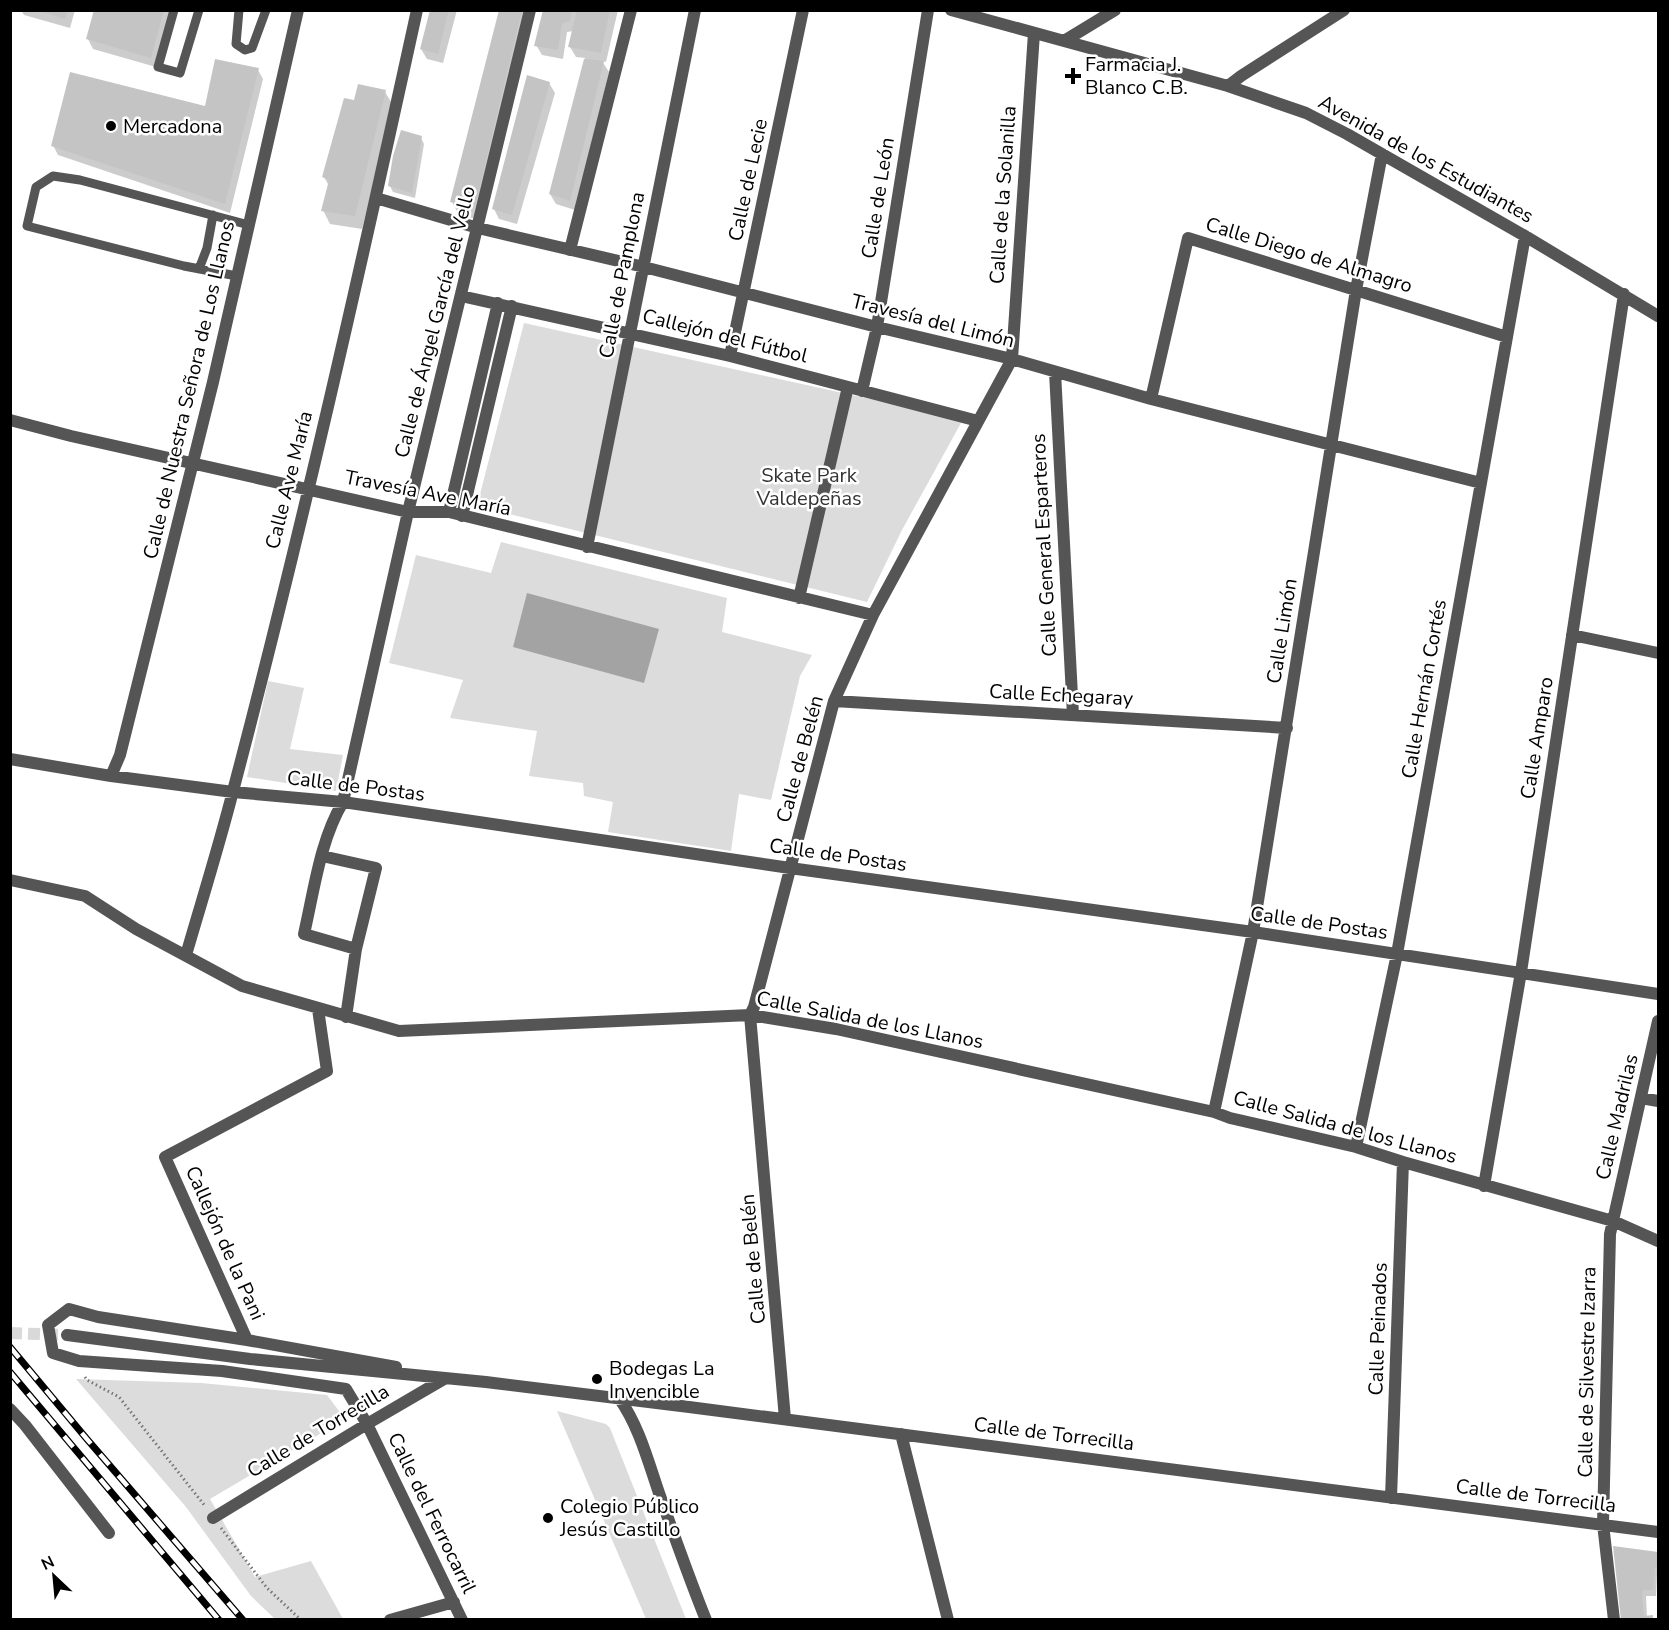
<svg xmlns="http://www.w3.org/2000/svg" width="1669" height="1630" font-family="'Nunito Sans',sans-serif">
  <rect width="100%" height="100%" fill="#fff"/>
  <path fill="#dcdcdc" d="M524,323L916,409L961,423L902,530L867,602L477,506Z
    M501,542L727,598L722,632L812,655L800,676L771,800L739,794L731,851L608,832L613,802L584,796L583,783L529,776L537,731L450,718L463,680L389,663L416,555L491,573Z
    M268,681L304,688L290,749L343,755L336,791L247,777Z
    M76,1379L201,1383L327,1395L345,1419L210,1499L255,1577L311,1561L343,1619H275L251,1596L186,1507Z
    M557,1411L606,1424L610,1428L686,1619H646Z"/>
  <path fill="#a3a3a3" d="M527,593L659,629L644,683L513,647Z"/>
  <path fill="#0003" d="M21,10H75L70,28L24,15Z
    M96,10H172L156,67L93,49L88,39Z
    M431,10H457L443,63L427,59L421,49Z
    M500,10H532L482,220L459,215L452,202Z
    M545,10H618L606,62L602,61L609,72L575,210L556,204L550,194L585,58L576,57L570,47L574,31L567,32L563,59L542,55L536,45Z
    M258,70L263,79L230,213L58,155L53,145L206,108Z
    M549,83L555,93L517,224L499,219L494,209Z
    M385,92L393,105L362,229L330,224L323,210L329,186L324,177L355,102Z
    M421,138L424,144L415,198L393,192L390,186Z
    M1615,1548L1658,1553L1656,1596H1646L1647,1617L1652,1616L1654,1620H1622Z"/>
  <path fill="#c4c4c4" d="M37,10H68L65,19Z
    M94,10H164L151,58L86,39Z
    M430,10H449L438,54L420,49Z
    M499,10H522L475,207L450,202Z
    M543,10H572L570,21L562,23L558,50L534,46Z
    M577,10H610L601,53L568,47Z
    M215,59L259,68L225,204L51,146L70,72L205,106Z
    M584,59L604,61L570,201L549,194Z
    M527,75L550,82L512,215L492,209Z
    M358,84L386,90L355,216L321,211L329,180L322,177L344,98L354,100Z
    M401,130L422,136L412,193L388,186L393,156Z
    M1613,1546L1658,1552V1567H1655L1653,1590H1643L1642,1597L1644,1616L1653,1615V1620H1621Z"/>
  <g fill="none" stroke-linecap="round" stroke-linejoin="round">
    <path stroke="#d9d9d9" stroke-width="12" stroke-dasharray="12 6" stroke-linecap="butt" d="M10,1333L67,1335"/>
    <path stroke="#777" stroke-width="3" stroke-dasharray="1.5 3" stroke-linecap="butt" d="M85,1377L87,1380L119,1397L205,1506
      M221,1528L267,1588L301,1620"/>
    <path stroke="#555" stroke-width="9" d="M174,10L158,67L180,73L199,10
      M239,10L236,44L245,50L252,48L266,10
      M199,269L207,248L213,215
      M237,276L184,266L27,226L36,187L53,176L80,180L249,225"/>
    <path stroke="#555" stroke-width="12" d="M951,10L1228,86L1306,113L1347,134L1525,236L1658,316
      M1064,41L1115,10
      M1228,86L1241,76L1344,10
      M376,198L478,228L644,267L877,327L1012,359L1151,399L1481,483
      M570,250L631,10
      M461,296L730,356L978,421
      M730,356L803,10
      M1055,372L1073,715
      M862,391L877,327L928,10
      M1151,399L1188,238L1507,337
      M10,420L71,436L408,512H449L873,615
      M449,512L498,303
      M462,516L512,306
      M587,547L695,10
      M799,598L847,391V387
      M1572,635L1658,653
      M834,701L1287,728
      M10,759L111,776L233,792L343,802L790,868L1253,932L1658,994
      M111,776L120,755L213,382L298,10
      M322,856L376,868L356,949L304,934C314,891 320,840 343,802L408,512L530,10
      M10,880L85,896L136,929L242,986L399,1031L750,1015L836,1029L1214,1112L1230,1118L1356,1147L1403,1162L1613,1221L1658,1241
      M186,955C202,900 219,846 233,791C301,533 360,271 417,10
      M346,1017L356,949
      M1641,1098L1658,1101
      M1214,1112L1253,932L1356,290L1382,154
      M1356,1147L1397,954L1525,236
      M1484,1186L1521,972L1624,294
      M67,1335L250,1359L486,1382L689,1407L1658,1532
      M247,1340L165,1157L327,1071L318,1009
      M396,1367L247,1340L98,1317L69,1309L48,1325L53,1353L79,1361L222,1371L346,1389L367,1424L462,1620
      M619,1398C639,1426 648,1461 659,1493C674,1535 689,1578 706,1620
      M10,1409L25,1425L109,1533
      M785,1419L750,1015L754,1007L834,701L873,615L1012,359L1034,33
      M901,1434L948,1620
      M1391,1498L1403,1162
      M213,1518L367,1424L444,1379
      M390,1620L454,1602
      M1614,1620L1603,1524L1610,1234L1658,1021"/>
    <g stroke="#000" stroke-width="7">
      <path id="rail" d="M10,1347L86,1438L243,1620
        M10,1372L219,1620"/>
    </g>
    <use href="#rail" stroke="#fff" stroke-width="4.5" stroke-dasharray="14" stroke-linecap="butt"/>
  </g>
  <g fill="#000" stroke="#fff" stroke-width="2">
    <path d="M1070 67h6v6h6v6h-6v6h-6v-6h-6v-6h6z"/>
    <circle cx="111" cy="126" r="6"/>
    <circle cx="597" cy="1379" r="6"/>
    <circle cx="548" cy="1518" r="6"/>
  </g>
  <g text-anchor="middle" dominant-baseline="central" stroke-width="5" stroke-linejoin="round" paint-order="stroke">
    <g font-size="20" fill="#000" stroke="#fff" text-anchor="start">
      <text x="1085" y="64">Farmacia J.<tspan x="1085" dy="23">Blanco C.B.</tspan></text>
      <text x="123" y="126">Mercadona</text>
      <text x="609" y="1368">Bodegas La<tspan x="609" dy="23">Invencible</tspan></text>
      <text x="560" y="1506">Colegio Público<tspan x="560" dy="23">Jesús Castillo</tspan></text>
    </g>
    <g font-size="20" fill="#000" stroke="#fff">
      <text transform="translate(1426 159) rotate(29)">Avenida de los Estudiantes</text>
      <text transform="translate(748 180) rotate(-78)">Calle de Lecie</text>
      <text transform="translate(1003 195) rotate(-86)">Calle de la Solanilla</text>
      <text transform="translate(878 198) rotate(-81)">Calle de León</text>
      <text transform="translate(1309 255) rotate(17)">Calle Diego de Almagro</text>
      <text transform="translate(622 275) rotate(-79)">Calle de Pamplona</text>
      <text transform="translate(933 321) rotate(14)">Travesía del Limón</text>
      <text transform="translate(435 322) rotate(-76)">Calle de Ángel García del Vello</text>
      <text transform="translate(725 336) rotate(14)">Callejón del Fútbol</text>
      <text transform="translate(189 390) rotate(-77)">Calle de Nuestra Señora de Los Llanos</text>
      <text transform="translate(289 480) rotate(-76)">Calle Ave María</text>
      <text transform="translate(428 493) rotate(11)">Travesía Ave María</text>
      <text transform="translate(1044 545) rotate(-93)">Calle General Esparteros</text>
      <text transform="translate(1282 631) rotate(-81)">Calle Limón</text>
      <text transform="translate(1424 689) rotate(-80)">Calle Hernán Cortés</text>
      <text transform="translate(1061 695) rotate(3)">Calle Echegaray</text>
      <text transform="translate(1537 738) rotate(-81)">Calle Amparo</text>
      <text transform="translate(800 759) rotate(-75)">Calle de Belén</text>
      <text transform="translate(356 786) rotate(7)">Calle de Postas</text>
      <text transform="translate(838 855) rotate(8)">Calle de Postas</text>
      <text transform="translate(1319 923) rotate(8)">Calle de Postas</text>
      <text transform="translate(870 1020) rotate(11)">Calle Salida de los Llanos</text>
      <text transform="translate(1617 1117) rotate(-77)">Calle Madrilas</text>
      <text transform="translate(1345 1127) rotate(15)">Calle Salida de los Llanos</text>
      <text transform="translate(225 1243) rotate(66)">Callejón de la Pani</text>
      <text transform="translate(753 1259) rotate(-95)">Calle de Belén</text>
      <text transform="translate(1378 1329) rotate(-88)">Calle Peinados</text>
      <text transform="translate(1587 1372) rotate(-89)">Calle de Silvestre Izarra</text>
      <text transform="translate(318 1431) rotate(-31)">Calle de Torrecilla</text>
      <text transform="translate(1054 1434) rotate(7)">Calle de Torrecilla</text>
      <text transform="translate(1536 1496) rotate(7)">Calle de Torrecilla</text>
      <text transform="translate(432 1513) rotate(64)">Calle del Ferrocarril</text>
    </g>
    <g font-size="20" fill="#333" stroke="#fff">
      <text x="809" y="475">Skate Park<tspan x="809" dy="23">Valdepeñas</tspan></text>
    </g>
  </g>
  <rect width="1669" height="1630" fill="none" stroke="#000000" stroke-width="24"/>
  <g transform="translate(54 1576) rotate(334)" stroke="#ffffff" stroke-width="4.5" paint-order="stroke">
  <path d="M0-4.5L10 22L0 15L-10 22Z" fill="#000000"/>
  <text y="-9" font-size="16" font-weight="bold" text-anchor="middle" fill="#000000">N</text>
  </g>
</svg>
